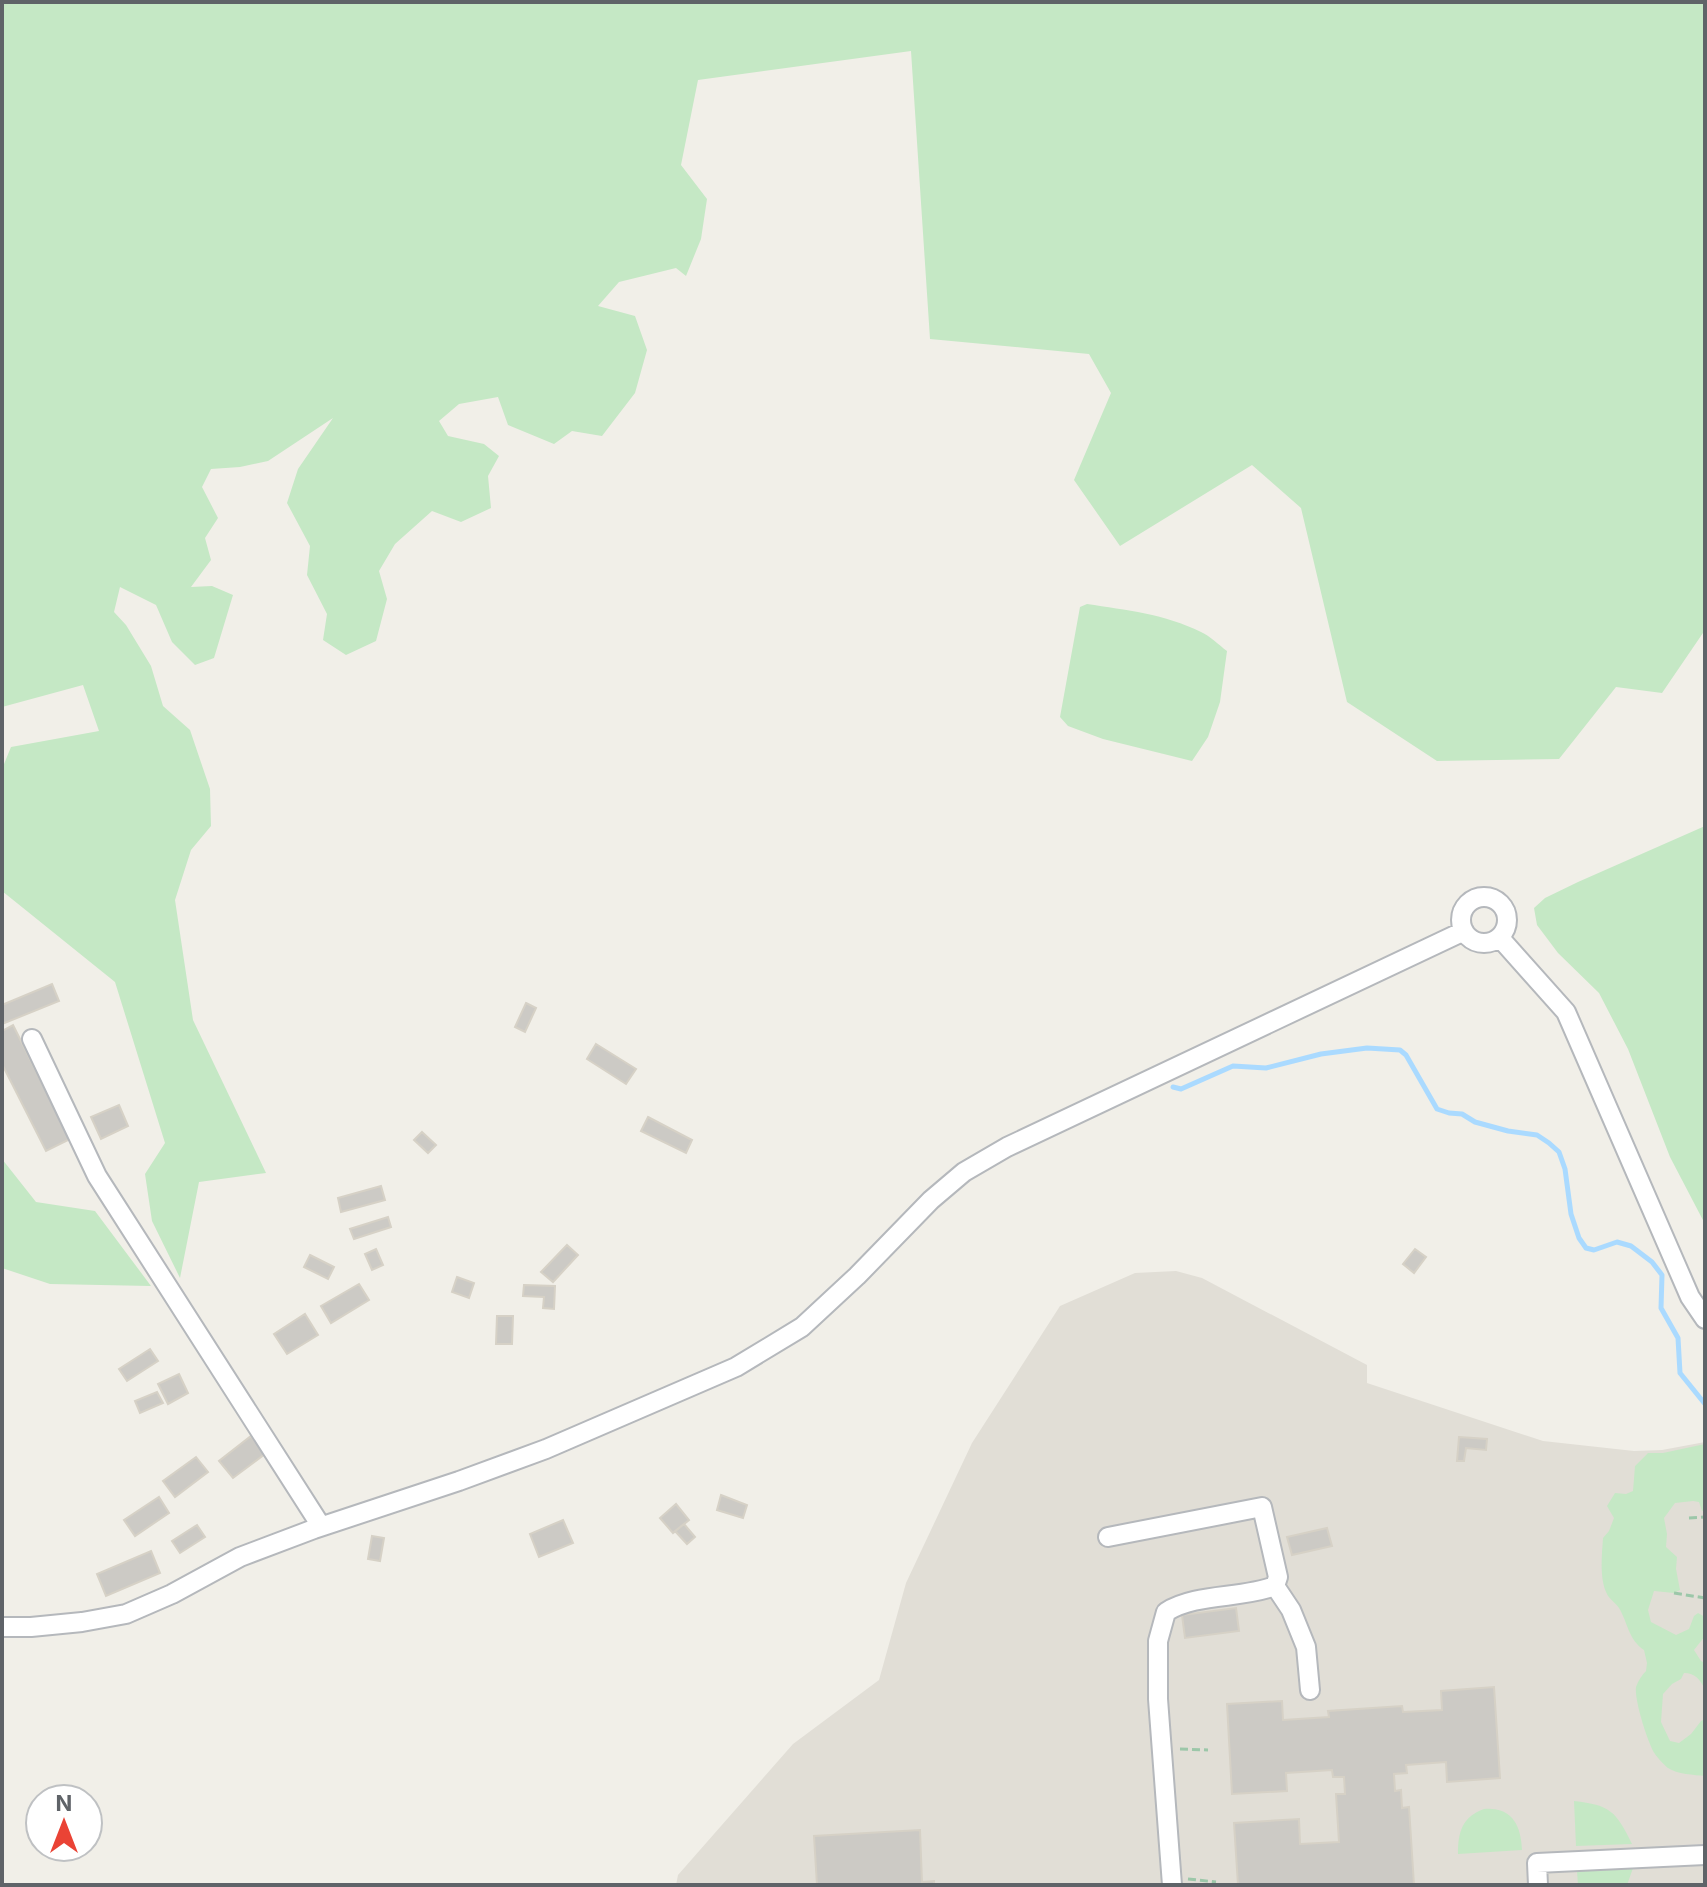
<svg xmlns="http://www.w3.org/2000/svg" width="1707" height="1887" font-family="Inter,sans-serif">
  <rect width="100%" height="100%" fill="#f1efe8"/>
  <path fill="#e1ded6" d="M1176,1271L1202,1278L1367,1365V1383L1543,1441L1634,1451L1662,1450L1705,1442V1885H676L678,1875L793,1744L879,1680L906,1583L972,1443L1060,1306L1135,1273Z"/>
  <path fill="#c5e8c5" d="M2,2H1705V630L1662,693L1616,687L1559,759L1437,761L1347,702L1301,508L1252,465L1120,546L1074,480L1111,393L1089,354L930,339L911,51L698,80L681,165L707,199L701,239L686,276L676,268L619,282L598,306L635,316L647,350L635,393L602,436L572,431L554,444L508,425L498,397L459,404L439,421L448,436L484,444L499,456L488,476L491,508L461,522L432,511L395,544L379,571L387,599L376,641L346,655L323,640L327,614L307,575L310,546L287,503L298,469L333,418L268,461L240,467L211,469L202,487L218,518L205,538L211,560L191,587L212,586L233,595L214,658L195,665L172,642L156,605L120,587L114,612L126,625L151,666L163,706L190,730L210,789L211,826L191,850L175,900L193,1020L266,1173L199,1182L180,1278L152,1221L145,1174L165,1143L115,982L2,891V769L11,747L99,731L83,685L2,707Z
    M1087,604C1126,610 1165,614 1201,632C1210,636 1219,645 1227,651L1220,702L1208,737L1192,761L1103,739L1068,726L1060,717L1080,607Z
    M1705,826V1224L1670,1157L1628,1049L1599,993L1558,953L1537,925L1534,908L1545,898L1578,882Z
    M2,1159L36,1202L95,1211L151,1286L50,1284L2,1268Z
    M1705,1444V1510L1702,1511L1699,1502L1693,1501L1675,1503L1664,1518L1667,1534L1666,1547L1677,1557L1676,1569L1680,1590L1674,1593L1654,1591L1648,1610L1651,1622L1676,1635L1689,1629L1694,1616L1698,1613L1705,1617V1636L1694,1650L1701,1661L1705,1663V1690C1701,1680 1695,1673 1684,1673L1681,1679L1672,1684L1663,1694L1661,1722L1670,1741L1679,1743L1691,1734L1701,1721L1705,1719V1776C1694,1775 1677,1774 1668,1768C1664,1765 1658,1758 1655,1754C1648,1744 1634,1699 1636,1687C1638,1681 1642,1675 1646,1671L1647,1663L1644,1650C1628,1639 1628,1623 1619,1608C1616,1603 1609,1599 1607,1594C1599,1578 1602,1555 1603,1538L1609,1531L1614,1518L1607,1506L1615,1493L1626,1494L1633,1491L1635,1466L1648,1453H1663Z
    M1574,1801C1610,1805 1616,1811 1632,1844L1576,1846Z
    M1484,1809C1512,1807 1521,1825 1522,1850L1458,1854C1458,1832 1462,1817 1484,1809Z
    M1633,1868L1627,1885H1578L1577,1871Z"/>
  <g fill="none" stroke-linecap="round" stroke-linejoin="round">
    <path stroke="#aadaff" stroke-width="5" d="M1173,1087L1181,1089L1233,1066L1266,1068L1321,1054L1367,1048L1400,1050L1406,1055L1437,1109L1449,1113L1462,1114L1475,1122L1508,1131L1537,1135L1549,1143L1559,1152L1565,1169L1571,1214L1579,1238L1586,1248L1594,1250L1617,1242L1631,1246L1652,1262L1662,1275L1661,1308L1678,1338L1680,1373L1705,1404"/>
  </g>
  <path fill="#cccac5" stroke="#d6d1c6" stroke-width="2" d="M52,984L59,1001L2,1024V1005Z
    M526,1003L536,1008L525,1032L515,1027Z
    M13,1025L70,1139L46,1151L2,1064V1031Z
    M596,1044L636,1069L626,1084L587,1059Z
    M119,1105L128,1126L101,1139L91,1117Z
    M648,1117L692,1140L686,1153L641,1131Z
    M422,1132L436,1145L428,1153L414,1140Z
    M381,1186L385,1200L341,1212L338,1198Z
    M388,1217L391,1227L354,1239L350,1229Z
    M567,1245L578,1255L553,1282L541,1272Z
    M376,1249L383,1265L372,1270L365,1254Z
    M1415,1249L1426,1257L1414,1273L1403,1264Z
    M310,1255L334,1267L328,1279L304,1267Z
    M457,1277L474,1283L469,1298L452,1292Z
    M359,1284L369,1300L331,1323L321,1306Z
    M524,1285L555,1286L554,1309L543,1308L544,1297L523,1296Z
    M305,1314L318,1335L287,1354L274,1334Z
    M497,1316H513L512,1344H496Z
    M150,1349L158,1361L127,1381L119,1369Z
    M179,1374L188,1393L168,1404L158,1384Z
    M157,1392L163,1403L140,1413L135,1401Z
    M251,1436L265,1454L233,1478L219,1461Z
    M1459,1437L1487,1439L1486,1450L1466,1448L1464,1461H1457Z
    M196,1457L208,1472L175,1497L163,1481Z
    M721,1495L747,1505L743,1518L717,1510Z
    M159,1497L169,1513L135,1536L124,1520Z
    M676,1504L689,1520L673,1533L660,1518Z
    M563,1520L573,1543L539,1557L530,1534Z
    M684,1524L695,1537L687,1544L675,1531Z
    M197,1525L205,1537L180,1553L172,1541Z
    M1327,1528L1332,1546L1292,1555L1287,1537Z
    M372,1536L384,1538L380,1561L368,1559Z
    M151,1551L160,1573L106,1596L97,1574Z
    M1236,1608L1239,1631L1185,1638L1182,1615Z
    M1494,1687L1500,1778L1447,1782L1446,1762L1406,1765L1407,1773L1394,1774L1395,1791L1401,1790L1402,1808L1409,1807L1414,1885H1238L1234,1823L1299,1819L1300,1844L1339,1842L1336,1794H1345L1344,1777H1333L1332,1770L1286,1773L1287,1791L1232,1794L1227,1704L1282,1701L1283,1720L1329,1717L1328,1711L1402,1706L1403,1712L1442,1710L1441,1691Z
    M920,1830L922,1882L934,1881V1885H817L814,1836Z"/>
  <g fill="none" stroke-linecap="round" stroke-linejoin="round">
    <g stroke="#b5b8bc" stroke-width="22">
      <path id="minor" d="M1461 920a23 23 0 1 1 46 0a23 23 0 1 1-46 0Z
        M1500,938L1566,1012L1690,1297L1705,1319
        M32,1039L97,1176L321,1526
        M1108,1537L1262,1507L1278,1577L1275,1586C1241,1599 1196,1593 1166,1612L1158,1641V1699L1172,1885
        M1275,1586L1291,1610L1306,1647L1310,1690
        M2,1627H31L82,1622L126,1614L172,1594L240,1557L314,1529L459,1481L546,1449L736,1367L802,1327L857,1276L931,1200L964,1172L1007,1147L1464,931
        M1538,1885L1537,1863L1705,1855"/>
    </g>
    <path stroke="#9cc7a9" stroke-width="3" stroke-dasharray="8 4" stroke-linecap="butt" d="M1689,1518L1705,1517
      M1674,1593L1705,1598
      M1704,1714H1705
      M1180,1749L1208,1750
      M1188,1879L1216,1882"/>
    <use href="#minor" stroke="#fff" stroke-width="18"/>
  </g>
  <rect width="1707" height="1887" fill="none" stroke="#5f6368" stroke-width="8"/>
  <g transform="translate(64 1823)"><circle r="38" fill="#ffffff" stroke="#bfc1c3" stroke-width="2"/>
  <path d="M0-6L14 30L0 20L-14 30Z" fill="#ea4335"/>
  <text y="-12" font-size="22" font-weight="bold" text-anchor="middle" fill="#5f6368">N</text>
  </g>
</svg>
